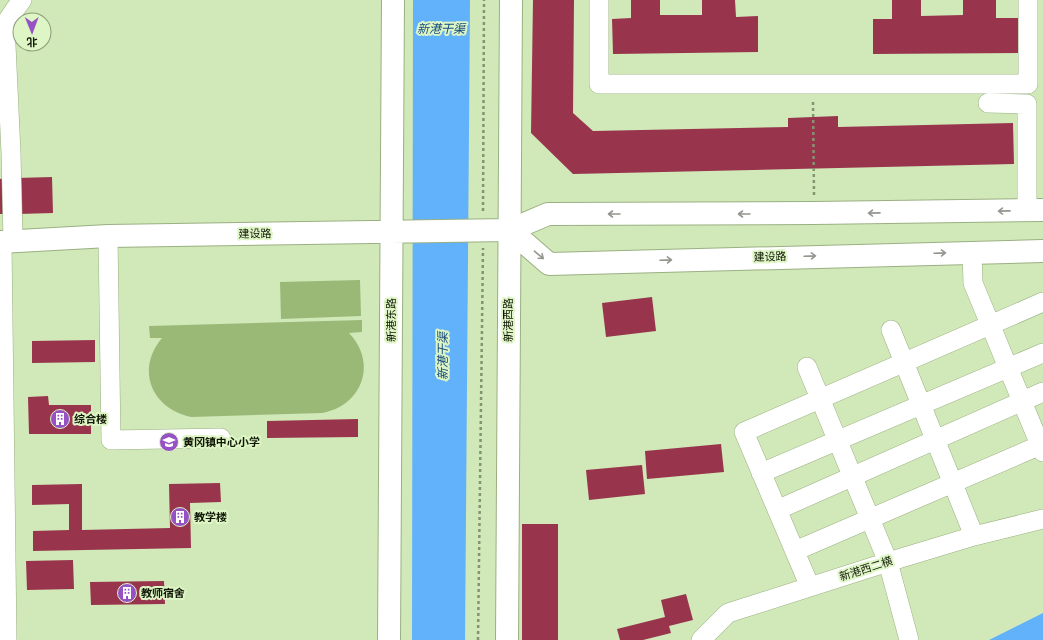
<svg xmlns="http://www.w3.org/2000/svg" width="1043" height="640" font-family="'Alegreya Sans','Noto Sans SC',sans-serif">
  <rect width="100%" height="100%" fill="#d1e8b8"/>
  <path fill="#9ab977" d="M360,280L361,316L281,319L280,282Z
    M362,320V332L349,333C378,363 362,406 322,413L191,417C152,409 135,370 162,338H150L149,326Z"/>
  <path fill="#62b1fb" d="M413,0H470L465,640H412Z
    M1043,613V640H989Z"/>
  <path fill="#98354d" d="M533,0H574L573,113L593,131L788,127V118L838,116V127L1013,123L1014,164L573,174L531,133Z
    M631,0H660V15H702V0H735L736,17L758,16V52L613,54L612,19L631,18Z
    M892,0H921V16L963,15V0H996V18H1018L1019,53L873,54V19H892Z
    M52,177L53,213L18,214L17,178Z
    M5,178L6,214H0V179Z
    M652,297L656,331L606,337L602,303Z
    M95,340V362L32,363V341Z
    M48,396L49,405H91V434H29L28,397Z
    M358,419V437L267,438V421Z
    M721,444L724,472L647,479L645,451Z
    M642,465L645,494L589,500L586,470Z
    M220,483L221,502L190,503L191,548L33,551V531L69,530V504L32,505V485L82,484V530L170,528L169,484Z
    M522,524H558V640H522Z
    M73,560L74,589L27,590L26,561Z
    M164,581L165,604L91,605L90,582Z
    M686,594L693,620L669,626L671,633L643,640H620L617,629L665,617L661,600Z"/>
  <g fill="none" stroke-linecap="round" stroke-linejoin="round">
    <g stroke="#9ab082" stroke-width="20">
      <path id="minor" d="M599,0V84H1028V0
        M988,103L1027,104V211
        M108,236L111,440L221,438
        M13,241L11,153L5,24L16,8L22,0
        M2,242L7,640
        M972,252L973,283L1043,452
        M891,330L974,536
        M807,367L888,562L909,640
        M761,473L1043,353
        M777,510L1043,392
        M795,551L1043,444
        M810,587L744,432L1043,302
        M701,640L728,613L888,562L974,536L1043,519"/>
    </g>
    <g stroke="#9ab082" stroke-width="24">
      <path id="major" d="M510,230L549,264L1043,251
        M0,242L108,236L510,230L548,214L814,213L1043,210
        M389,640L393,0
        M507,640L511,0"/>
    </g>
    <path stroke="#839470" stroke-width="2.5" stroke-dasharray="3 3" stroke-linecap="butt" d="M813,102L814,195
      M483,211L484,0
      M478,640L483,248"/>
    <use href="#minor" stroke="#fff" stroke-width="19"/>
    <use href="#major" stroke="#fff" stroke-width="22"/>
  </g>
  <defs><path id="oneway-shaft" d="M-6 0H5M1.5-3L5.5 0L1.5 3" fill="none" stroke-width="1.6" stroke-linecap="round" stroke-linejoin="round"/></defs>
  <g stroke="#93978f">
    <use href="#oneway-shaft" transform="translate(1004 211) rotate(179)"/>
    <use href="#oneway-shaft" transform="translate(874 213) rotate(179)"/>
    <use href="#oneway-shaft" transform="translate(614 214) rotate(180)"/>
    <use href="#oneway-shaft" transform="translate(744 214) rotate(180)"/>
    <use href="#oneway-shaft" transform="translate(940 253) rotate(-2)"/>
    <use href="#oneway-shaft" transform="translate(539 255) rotate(40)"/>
    <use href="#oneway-shaft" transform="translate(810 256) rotate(-2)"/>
    <use href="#oneway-shaft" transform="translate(666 260) rotate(-2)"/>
  </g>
  <defs>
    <g id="building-disc" transform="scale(1)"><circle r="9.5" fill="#9651c5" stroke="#def5c5"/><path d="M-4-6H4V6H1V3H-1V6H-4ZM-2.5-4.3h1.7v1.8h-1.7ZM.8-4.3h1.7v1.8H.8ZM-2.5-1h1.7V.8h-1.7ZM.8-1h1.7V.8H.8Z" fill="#fff"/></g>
    <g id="school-disc" transform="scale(1)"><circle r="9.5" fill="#9651c5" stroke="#def5c5"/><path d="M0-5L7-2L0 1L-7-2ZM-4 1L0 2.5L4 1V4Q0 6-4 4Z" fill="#fff"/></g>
  </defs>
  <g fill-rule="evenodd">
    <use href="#building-disc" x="60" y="419"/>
    <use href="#school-disc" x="169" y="442"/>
    <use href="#building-disc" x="180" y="517"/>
    <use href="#building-disc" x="127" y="593"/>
  </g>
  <g text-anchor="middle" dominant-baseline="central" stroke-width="4" stroke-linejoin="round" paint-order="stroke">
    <g font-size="11" fill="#101706" stroke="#def5c5">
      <text transform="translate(255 234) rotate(-1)">建设路</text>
      <text transform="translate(770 257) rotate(-2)">建设路</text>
      <text transform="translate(391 320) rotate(-90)">新港东路</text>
      <text transform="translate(508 320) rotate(-90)">新港西路</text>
      <text transform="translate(866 569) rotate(-18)">新港西二横</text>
    </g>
    <g font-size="11" font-weight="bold" fill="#101706" stroke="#def5c5" text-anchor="start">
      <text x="74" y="419">综合楼</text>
      <text x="183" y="442">黄冈镇中心小学</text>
      <text x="194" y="517">教学楼</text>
      <text x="141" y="593">教师宿舍</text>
    </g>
    <g font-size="12" font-style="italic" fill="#164d7d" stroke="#def5c5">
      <text x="441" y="29">新港干渠</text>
      <text transform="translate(443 356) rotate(-90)">新港干渠</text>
    </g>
  </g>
  <g transform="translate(32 32) rotate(179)"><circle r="19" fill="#def5c5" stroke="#8c9c79"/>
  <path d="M0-3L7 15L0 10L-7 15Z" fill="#9651c5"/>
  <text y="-6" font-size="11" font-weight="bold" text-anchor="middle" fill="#101706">北</text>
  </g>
</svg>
